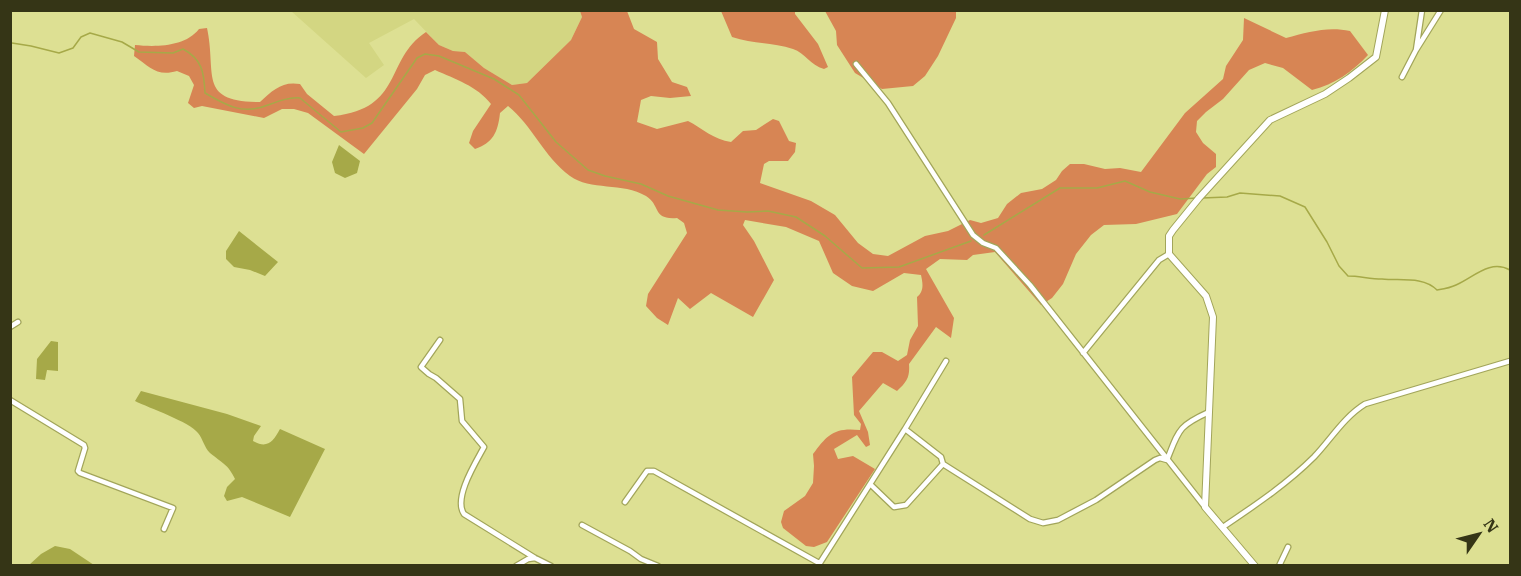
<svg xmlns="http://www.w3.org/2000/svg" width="1521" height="576" font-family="'IBM Plex Serif',serif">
  <rect width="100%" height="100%" fill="#dde093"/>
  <path fill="#d3d682" d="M580,10L582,17L571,40L527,83L512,85L484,68L465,52L453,51L439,45L414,19L369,43L384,65L366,78L291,11Z"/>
  <path fill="#d78554" d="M935,10L943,12L956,11V18L938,56L925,76L913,86L882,89L855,73L837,45L836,31L825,11Z
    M580,11H627L634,29L657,42L658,59L672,82L687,87L691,96L670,98L651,96L641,100L637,122L657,129L688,121C702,128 714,140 731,142L743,131L756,130L773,119L779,121L789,141L796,143L795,152L788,161H769L764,164L760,183L811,201L835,215L858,243L873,254L888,256L925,236L948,231L970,220L981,223L998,218L1007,204L1021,193L1042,189L1056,180L1062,171L1070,164H1084L1105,169L1120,168L1141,172L1185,113L1223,79L1226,66L1243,40L1244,18L1286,38C1308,32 1328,26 1350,31L1368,55C1352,72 1335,84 1312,90L1283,68L1265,63L1249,70L1223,99L1206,112L1197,121L1196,132L1203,143L1216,154V167L1207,174L1177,214L1136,224L1104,225L1091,235L1076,254L1063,284L1052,298L1041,305L995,252L973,255L967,260L940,259L926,269L954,318L951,338L936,327L909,364C910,377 907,382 897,391L883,383L859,411L868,432L870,445L866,447L857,435L834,449L838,459L853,456L875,469L827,542L814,547L806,546L783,528L781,522L784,511L805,496L813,483L814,466L813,454C827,435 834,427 860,430L861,424L854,415L852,377L873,352H882L898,361L907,355L910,340L918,326L917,297C924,291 923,284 921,275L904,273L873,291L852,286L833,273L819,241L786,227L745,220L743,225L754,241L774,280L753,317L711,293L690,309L678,298L668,325L657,318L646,306L648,294L687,233L684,223L677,218C652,220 661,205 646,196C623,182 590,191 570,176C544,157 532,125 508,106L500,113C498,132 493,143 475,149L469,143L473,131L491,104C477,86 455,79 435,70L425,75L417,89L364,154L308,113L294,109H282L264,118L202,106L194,108L188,103L194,85L189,76L177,71C157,77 150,67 134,56L135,45C156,47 185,47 199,29L207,28C217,74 197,102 260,102C273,90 282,81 300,84L307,94L334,116C404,108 384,60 426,32L439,45L453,51L465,52L484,68L512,85L527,83L571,40L582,17Z
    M721,11H795V14L818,44L828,67L824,69C810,65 805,53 793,49C773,42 752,44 732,37Z"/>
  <path fill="#a6a948" d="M339,145L360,161L357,173L345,178L335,173L332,162Z
    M239,231L278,262L265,276L250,270L234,267L226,259V251Z
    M51,341L58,342V371L47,370L45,380L36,379L37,359Z
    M141,391L227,414L261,426L254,436L253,441C267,449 273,442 280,429L325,449L290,517L242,497L227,501L224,496L227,487L235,479C228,464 222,463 210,453C204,447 203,439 198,433C190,422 149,408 135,401Z
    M55,546L70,549L94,565H29L41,554Z"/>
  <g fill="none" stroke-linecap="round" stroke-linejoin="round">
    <path stroke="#a6a948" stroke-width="1.5" d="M12,43L31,46L59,53L73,48L81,37L90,33L122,42L139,52L173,53L183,49C202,59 204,72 205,93C227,106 243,115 268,105C279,101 289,97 300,98L341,132L363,128L372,123L417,58L425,54L439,56L494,79L519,95L556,142L588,170L605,176L641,184L668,196L718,210L747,212L768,211L796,217L825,236L862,268L899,267L971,241
      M1202,198L1227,197L1240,193L1280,196L1305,207L1327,242L1339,266L1348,276C1359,276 1370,279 1382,279C1400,281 1423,276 1437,290C1443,289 1450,288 1456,285C1474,277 1490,259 1510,270
      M984,235L1060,188H1097L1125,181L1150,192L1180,199L1197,198"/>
    <g stroke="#a2a55a" stroke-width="7">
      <path id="minor" d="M1422,10L1416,50L1441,10
        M856,64L888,103L973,235L983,243L996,248L1030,285L1205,507
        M1402,77L1416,50
        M10,327L18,322
        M440,340L421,367L429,374L436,378L460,399L462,421L484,447C476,462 453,498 464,514L535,558L551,566
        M1083,353L1159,260L1169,254
        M10,400L84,445L85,448L78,471L80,473L173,508L164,529
        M905,429L941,457L943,464
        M870,484L894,507L906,505L943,464L1030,519L1043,523L1058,520L1096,500L1155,460L1160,458L1167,460C1179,430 1178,426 1209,412
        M625,502L647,471H654L819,563
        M582,525L630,551L641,559L658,566
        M1223,527C1254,506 1287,484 1314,457C1331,439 1344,417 1365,404L1510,361
        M516,566L528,559L535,558
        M818,566L905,429L946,361
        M1279,566L1288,547"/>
    </g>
    <g stroke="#a2a55a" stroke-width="8">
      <path id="tertiary" d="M1255,566L1205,507L1213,317L1206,296L1169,254V236L1173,230L1199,198L1270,120L1325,94L1349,78L1376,57L1385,10"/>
    </g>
    <use href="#minor" stroke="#fff" stroke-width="4.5"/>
    <use href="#tertiary" stroke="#fff" stroke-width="6"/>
  </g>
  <rect width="1521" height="576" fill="none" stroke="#353516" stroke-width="24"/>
  <g transform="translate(1479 534) rotate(55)" stroke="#dde093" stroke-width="4.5" paint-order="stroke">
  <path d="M0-4.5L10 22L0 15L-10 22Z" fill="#353516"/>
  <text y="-9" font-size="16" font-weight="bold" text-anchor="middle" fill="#353516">N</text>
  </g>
</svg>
